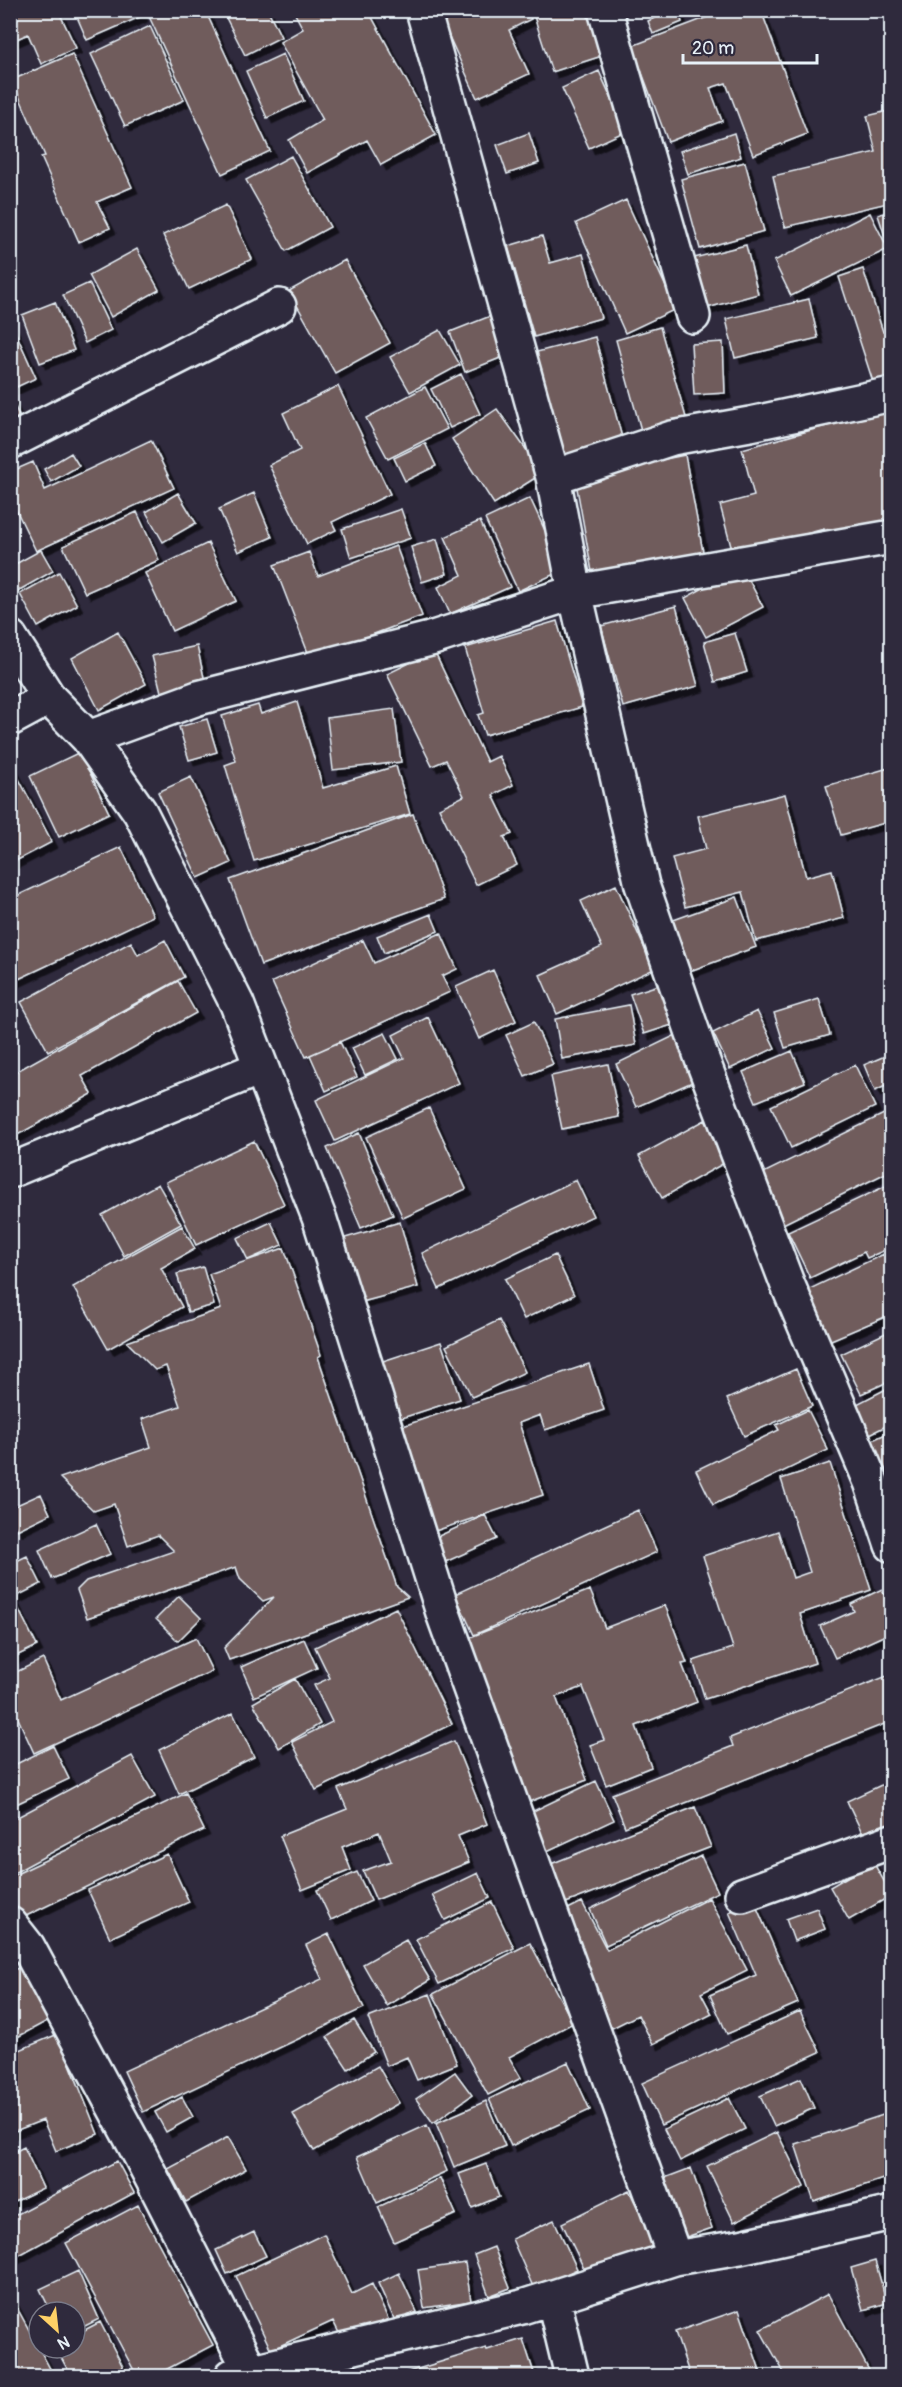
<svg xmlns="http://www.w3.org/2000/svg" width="902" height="2387" font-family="Pangolin,sans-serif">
  <defs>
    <filter id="shadow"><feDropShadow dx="5.5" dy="5.5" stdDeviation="0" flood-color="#0009"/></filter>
  </defs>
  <rect width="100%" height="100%" fill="#2f2a3d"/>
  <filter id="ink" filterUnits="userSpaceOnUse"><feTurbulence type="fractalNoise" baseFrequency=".0167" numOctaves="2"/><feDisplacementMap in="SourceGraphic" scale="12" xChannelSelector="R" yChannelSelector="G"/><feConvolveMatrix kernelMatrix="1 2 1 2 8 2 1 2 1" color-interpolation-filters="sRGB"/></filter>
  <g filter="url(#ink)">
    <path fill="#6f5b5c" stroke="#e8f1f8" stroke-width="1.5" filter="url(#shadow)" d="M10,10H58L76,48L41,64L28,34L10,42Z
      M74,10H140L142,16L87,40Z
      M146,10H205L270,151L222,174Z
      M222,10H268L281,37L245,55Z
      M293,10H368L436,135L381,165L367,140L307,173L289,140L323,120L280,42L303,29Z
      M437,10H527L531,19L509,30L529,74L477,98Z
      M532,10H591L605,55L552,72Z
      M672,10H678L682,22L653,34L648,21Z
      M726,10H761L807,134L753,155L726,83L710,88L722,121L668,142L632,46Z
      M150,26L184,100L125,126L91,54Z
      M72,54L132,187L97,202L110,228L79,242L41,157L45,156L12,80Z
      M283,54L304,101L267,118L246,71Z
      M599,71L626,131L589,148L562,88Z
      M892,110V202L785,227L773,176L876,152L867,116Z
      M529,133L539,163L507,174L497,145Z
      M734,133L741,157L688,174L680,151Z
      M291,156L330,227L286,251L246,180Z
      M745,162L764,231L700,249L681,179Z
      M626,200L676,309L625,333L576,223Z
      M226,205L252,259L189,289L163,235Z
      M892,210V257L878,215Z
      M870,213L888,249L791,296L774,261Z
      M542,236L550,263L583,254L601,318L534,337L508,246Z
      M746,245L758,294L707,308L694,258Z
      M137,249L159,290L111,317L89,275Z
      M345,260L390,343L335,373L289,291Z
      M863,269L883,332L892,329V383L875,388L839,277Z
      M89,283L111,330L85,343L63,295Z
      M809,299L818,338L735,358L726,319Z
      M55,302L74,350L40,363L22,315Z
      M498,313L513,353L465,372L450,332Z
      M10,320L36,378L10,390Z
      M660,327L687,421L642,434L616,340Z
      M440,330L460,365L410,392L390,357Z
      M595,337L624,445L562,462L533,353Z
      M723,342L725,393L694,395L691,344Z
      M461,374L480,414L450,428L431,389Z
      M338,386L390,494L332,522L336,530L307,544L269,465L300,450L283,413Z
      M425,387L447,429L388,459L366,418Z
      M10,396L20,418L10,422Z
      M892,408V519L826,537L824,529L733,554L720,505L754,496L742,449Z
      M497,409L543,473L494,504L452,439Z
      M151,440L174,488L36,551L10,497V472L33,462L45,490Z
      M425,443L436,466L405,481L394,458Z
      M71,453L79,466L51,482L44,469Z
      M685,455L703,552L592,572L575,477Z
      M178,493L196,523L163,542L146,512Z
      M254,493L272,537L238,552L219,509Z
      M530,498L563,570L518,591L485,519Z
      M401,509L411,538L351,558L342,529Z
      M137,512L159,560L85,593L63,546Z
      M480,521L510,587L450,614L438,587L462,575L445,537Z
      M437,539L447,574L422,582L411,547Z
      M208,543L236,601L172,631L145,573Z
      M396,546L422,616L310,658L274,565L309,552L318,576Z
      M41,550L53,571L16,592L10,583V567Z
      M742,567L763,607L706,637L685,598Z
      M59,572L77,605L38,627L20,594Z
      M676,606L698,686L623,707L601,626Z
      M557,621L582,707L485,735L478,715L484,713L465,648Z
      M118,632L146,684L99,710L72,658Z
      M735,633L747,672L715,682L704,642Z
      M197,646L205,682L161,692L152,656Z
      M434,651L487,762L499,756L513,785L493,795L512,834L504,837L517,865L476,885L439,808L464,796L446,760L432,766L387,674Z
      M297,702L323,788L396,766L410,814L254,861L225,765L236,761L222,716L258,705L261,714Z
      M394,709L401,762L333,770L327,718Z
      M207,719L217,752L189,760L179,727Z
      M80,752L109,813L59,837L30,776Z
      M11,764L52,842L10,864V765Z
      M892,767V821L841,835L826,786Z
      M191,777L231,863L198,878L158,792Z
      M785,794L806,877L832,870L844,918L756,941L743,892L685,907L672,858L706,849L698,816Z
      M413,814L444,899L261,965L230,880Z
      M121,847L153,916L10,983V899Z
      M616,885L654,969L557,1014L540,975L602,947L581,901Z
      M737,897L756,947L687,972L668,922Z
      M431,914L438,931L384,953L377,936Z
      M441,933L457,969L442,976L450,992L306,1057L272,982L363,940L374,963Z
      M165,940L184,977L48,1051L21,1002L131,942L138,955Z
      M493,970L516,1021L479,1039L456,987Z
      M178,981L196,1013L82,1076L92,1094L10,1139V1075Z
      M662,984L675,1024L644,1034L630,994Z
      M819,999L830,1035L785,1048L774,1013Z
      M629,1005L636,1045L562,1059L555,1019Z
      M757,1011L775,1048L730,1069L713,1033Z
      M428,1017L459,1083L335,1141L316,1100L404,1058L393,1035Z
      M534,1022L553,1064L525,1076L506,1035Z
      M385,1033L398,1059L365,1075L352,1048Z
      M678,1034L699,1079L636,1107L616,1064Z
      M340,1042L357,1077L326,1091L310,1055Z
      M792,1051L805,1082L756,1102L743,1072Z
      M892,1053V1083L875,1091L864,1065Z
      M608,1064L619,1117L562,1129L551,1076Z
      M855,1065L875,1107L791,1148L771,1106Z
      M429,1108L466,1189L403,1218L366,1137Z
      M892,1110V1170L775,1228L751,1179Z
      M705,1120L728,1161L662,1198L639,1156Z
      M359,1133L393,1215L361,1228L327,1148Z
      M254,1141L284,1204L196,1245L166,1182Z
      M576,1180L593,1216L439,1289L422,1253Z
      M892,1183V1247L867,1258L864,1252L810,1278L788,1232Z
      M158,1184L181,1224L124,1256L102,1215Z
      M271,1222L282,1245L248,1260L237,1238Z
      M400,1222L418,1287L362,1302L345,1238Z
      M182,1226L195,1249L161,1268L182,1307L108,1349L73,1287Z
      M284,1248L321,1355L318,1357L397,1587L408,1597L229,1660L224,1648L274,1597L263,1601L240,1579L236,1567L87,1618L77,1590L86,1581L174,1551L158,1535L128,1546L114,1504L94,1511L60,1478L151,1447L142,1419L180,1406L166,1366L155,1370L127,1342L221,1309L209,1274Z
      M884,1254L892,1270V1314L824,1343L801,1293Z
      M555,1255L574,1295L524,1319L505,1279Z
      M203,1267L214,1305L188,1312L177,1274Z
      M499,1320L525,1372L472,1397L446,1346Z
      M892,1330V1380L861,1394L841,1354Z
      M441,1342L460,1399L399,1419L380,1362Z
      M589,1364L604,1410L545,1430L540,1415L519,1423L543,1495L426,1534L391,1430Z
      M796,1369L812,1406L744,1436L727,1399Z
      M892,1386V1423L868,1435L853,1406Z
      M808,1410L828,1450L713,1505L696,1470L779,1430L776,1425Z
      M892,1431V1472L878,1478L862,1445Z
      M830,1463L871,1590L800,1614L815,1663L705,1699L693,1661L733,1648L703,1556L778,1531L793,1578L810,1572L781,1479Z
      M41,1494L50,1514L17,1530L10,1516V1508Z
      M638,1510L657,1552L474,1635L455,1594Z
      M485,1515L497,1539L443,1563L432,1539Z
      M96,1524L110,1554L52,1579L39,1550Z
      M27,1556L41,1584L13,1598L37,1646L10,1659V1564Z
      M882,1589L892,1609V1632L835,1658L820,1626L854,1611L851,1604Z
      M590,1590L605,1628L665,1605L687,1663L682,1664L697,1702L636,1726L651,1767L606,1785L590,1745L604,1740L583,1687L556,1697L587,1780L526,1803L463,1640Z
      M179,1596L201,1618L178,1641L156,1619Z
      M396,1608L452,1724L316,1790L292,1742L332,1722L314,1685L330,1678L315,1647Z
      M196,1638L212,1671L34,1753L10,1701V1675L43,1659L61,1700Z
      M304,1639L317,1668L254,1697L241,1667Z
      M892,1674V1721L625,1827L612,1794L733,1746L730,1738Z
      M295,1679L320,1724L279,1748L253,1703Z
      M233,1713L254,1757L179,1794L159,1750Z
      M454,1741L487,1824L458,1836L469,1862L376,1900L363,1871L391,1861L379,1832L342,1847L351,1870L302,1890L280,1836L347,1809L338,1789Z
      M53,1746L69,1779L10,1807V1767Z
      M132,1756L155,1797L10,1875V1821Z
      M892,1780V1833L868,1845L847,1801Z
      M596,1781L614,1820L547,1851L529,1813Z
      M186,1793L204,1830L22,1918L10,1894V1877Z
      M695,1807L711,1847L553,1908L538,1869Z
      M167,1854L189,1902L110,1938L88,1890Z
      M701,1856L718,1892L606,1945L590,1909Z
      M873,1862L892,1895L849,1920L830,1887Z
      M357,1872L371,1901L331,1920L317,1890Z
      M478,1873L490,1898L445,1920L432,1895Z
      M709,1898L747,1970L701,1993L712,2014L653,2044L638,2015L612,2028L554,1916L582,1902L607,1950Z
      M754,1901L798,2003L727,2034L710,1995L756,1975L729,1912Z
      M492,1902L514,1948L439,1984L416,1939Z
      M817,1908L825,1929L794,1941L786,1919Z
      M329,1934L364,2008L143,2112L124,2071L322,1979L306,1945Z
      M406,1940L430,1980L387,2006L363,1964Z
      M530,1943L573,2023L509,2057L521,2078L488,2095L433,1994Z
      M22,1966L51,2019L10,2041V1972Z
      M430,1994L457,2064L417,2080L407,2057L387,2066L368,2018Z
      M800,2011L820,2052L661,2125L642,2083Z
      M354,2020L374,2052L348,2069L327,2037Z
      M58,2034L98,2134L56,2151L43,2120L10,2133V2054Z
      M568,2062L590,2110L511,2146L489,2099Z
      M378,2066L399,2103L314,2151L293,2114Z
      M455,2072L472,2095L433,2123L416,2099Z
      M801,2078L814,2108L774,2126L760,2096Z
      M182,2097L193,2117L166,2132L155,2112Z
      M729,2098L745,2129L680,2161L664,2129Z
      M486,2101L505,2146L454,2167L436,2123Z
      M892,2112V2176L814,2202L795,2144Z
      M427,2125L447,2171L377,2203L357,2157Z
      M777,2132L804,2187L734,2222L707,2166Z
      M228,2137L246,2169L186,2202L168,2169Z
      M24,2147L43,2188L10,2204V2154Z
      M117,2161L134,2193L10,2260V2218Z
      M486,2164L499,2197L472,2208L459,2174Z
      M691,2168L712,2228L675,2241L654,2182Z
      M440,2178L456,2214L394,2242L378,2207Z
      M629,2190L655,2245L588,2277L562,2223Z
      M138,2205L213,2345L154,2376H137L66,2243Z
      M554,2220L577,2269L534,2289L512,2239Z
      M254,2232L266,2256L227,2274L216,2250Z
      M324,2234L352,2294L372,2284L388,2319L343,2341L333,2321L271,2350L236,2276Z
      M494,2247L510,2288L489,2296L474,2255Z
      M875,2261L887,2303L863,2310L851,2268Z
      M465,2263L471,2301L424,2308L418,2270Z
      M78,2271L99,2319L75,2331V2312H51L40,2289Z
      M399,2273L417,2312L395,2321L378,2283Z
      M828,2294L872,2376H786L760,2330Z
      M10,2295L54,2376H10Z
      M739,2310L762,2376H690L675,2332Z
      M100,2322L123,2367L105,2376H71L56,2348H75V2335Z
      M523,2339L535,2376H395L486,2348L487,2350Z"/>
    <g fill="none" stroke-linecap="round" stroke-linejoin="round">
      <g stroke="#e8f1f8" stroke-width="38">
        <path id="minor" d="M423,10L553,477L575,592L642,885L702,1059L787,1283L871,1482L892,1545
          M605,10L693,316
          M10,442L279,306
          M553,477L672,438L750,424L892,394
          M10,637L49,698L88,738L140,812L237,1004L320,1220L444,1616L675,2258
          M10,719L49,698
          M88,738L198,698L430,639L575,592L892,537
          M10,1171L260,1068
          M742,1895L892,1841
          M10,1924L28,1947L141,2157L251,2372
          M553,2297L572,2376
          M232,2376L522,2307L675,2258L740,2247L892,2213"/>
      </g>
      <use href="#minor" stroke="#2f2a3d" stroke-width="33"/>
    </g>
  </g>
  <rect width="902" height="2387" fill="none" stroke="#2f2a3d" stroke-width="36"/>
  <rect x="18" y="18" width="866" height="2351" fill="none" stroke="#e8f1f8" stroke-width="2" filter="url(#ink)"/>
  <g transform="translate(57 2330) rotate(153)"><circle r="28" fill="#2f2a3d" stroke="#797a88" stroke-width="1.5"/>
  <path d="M0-4.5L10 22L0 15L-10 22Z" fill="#ffd166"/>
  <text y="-9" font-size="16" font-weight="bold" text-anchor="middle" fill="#e8f1f8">N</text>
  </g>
  <path d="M683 54v9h134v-9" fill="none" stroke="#e8f1f8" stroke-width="3"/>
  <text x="692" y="54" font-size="18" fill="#e8f1f8" stroke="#2f2a3d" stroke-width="4.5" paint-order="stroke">20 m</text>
</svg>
